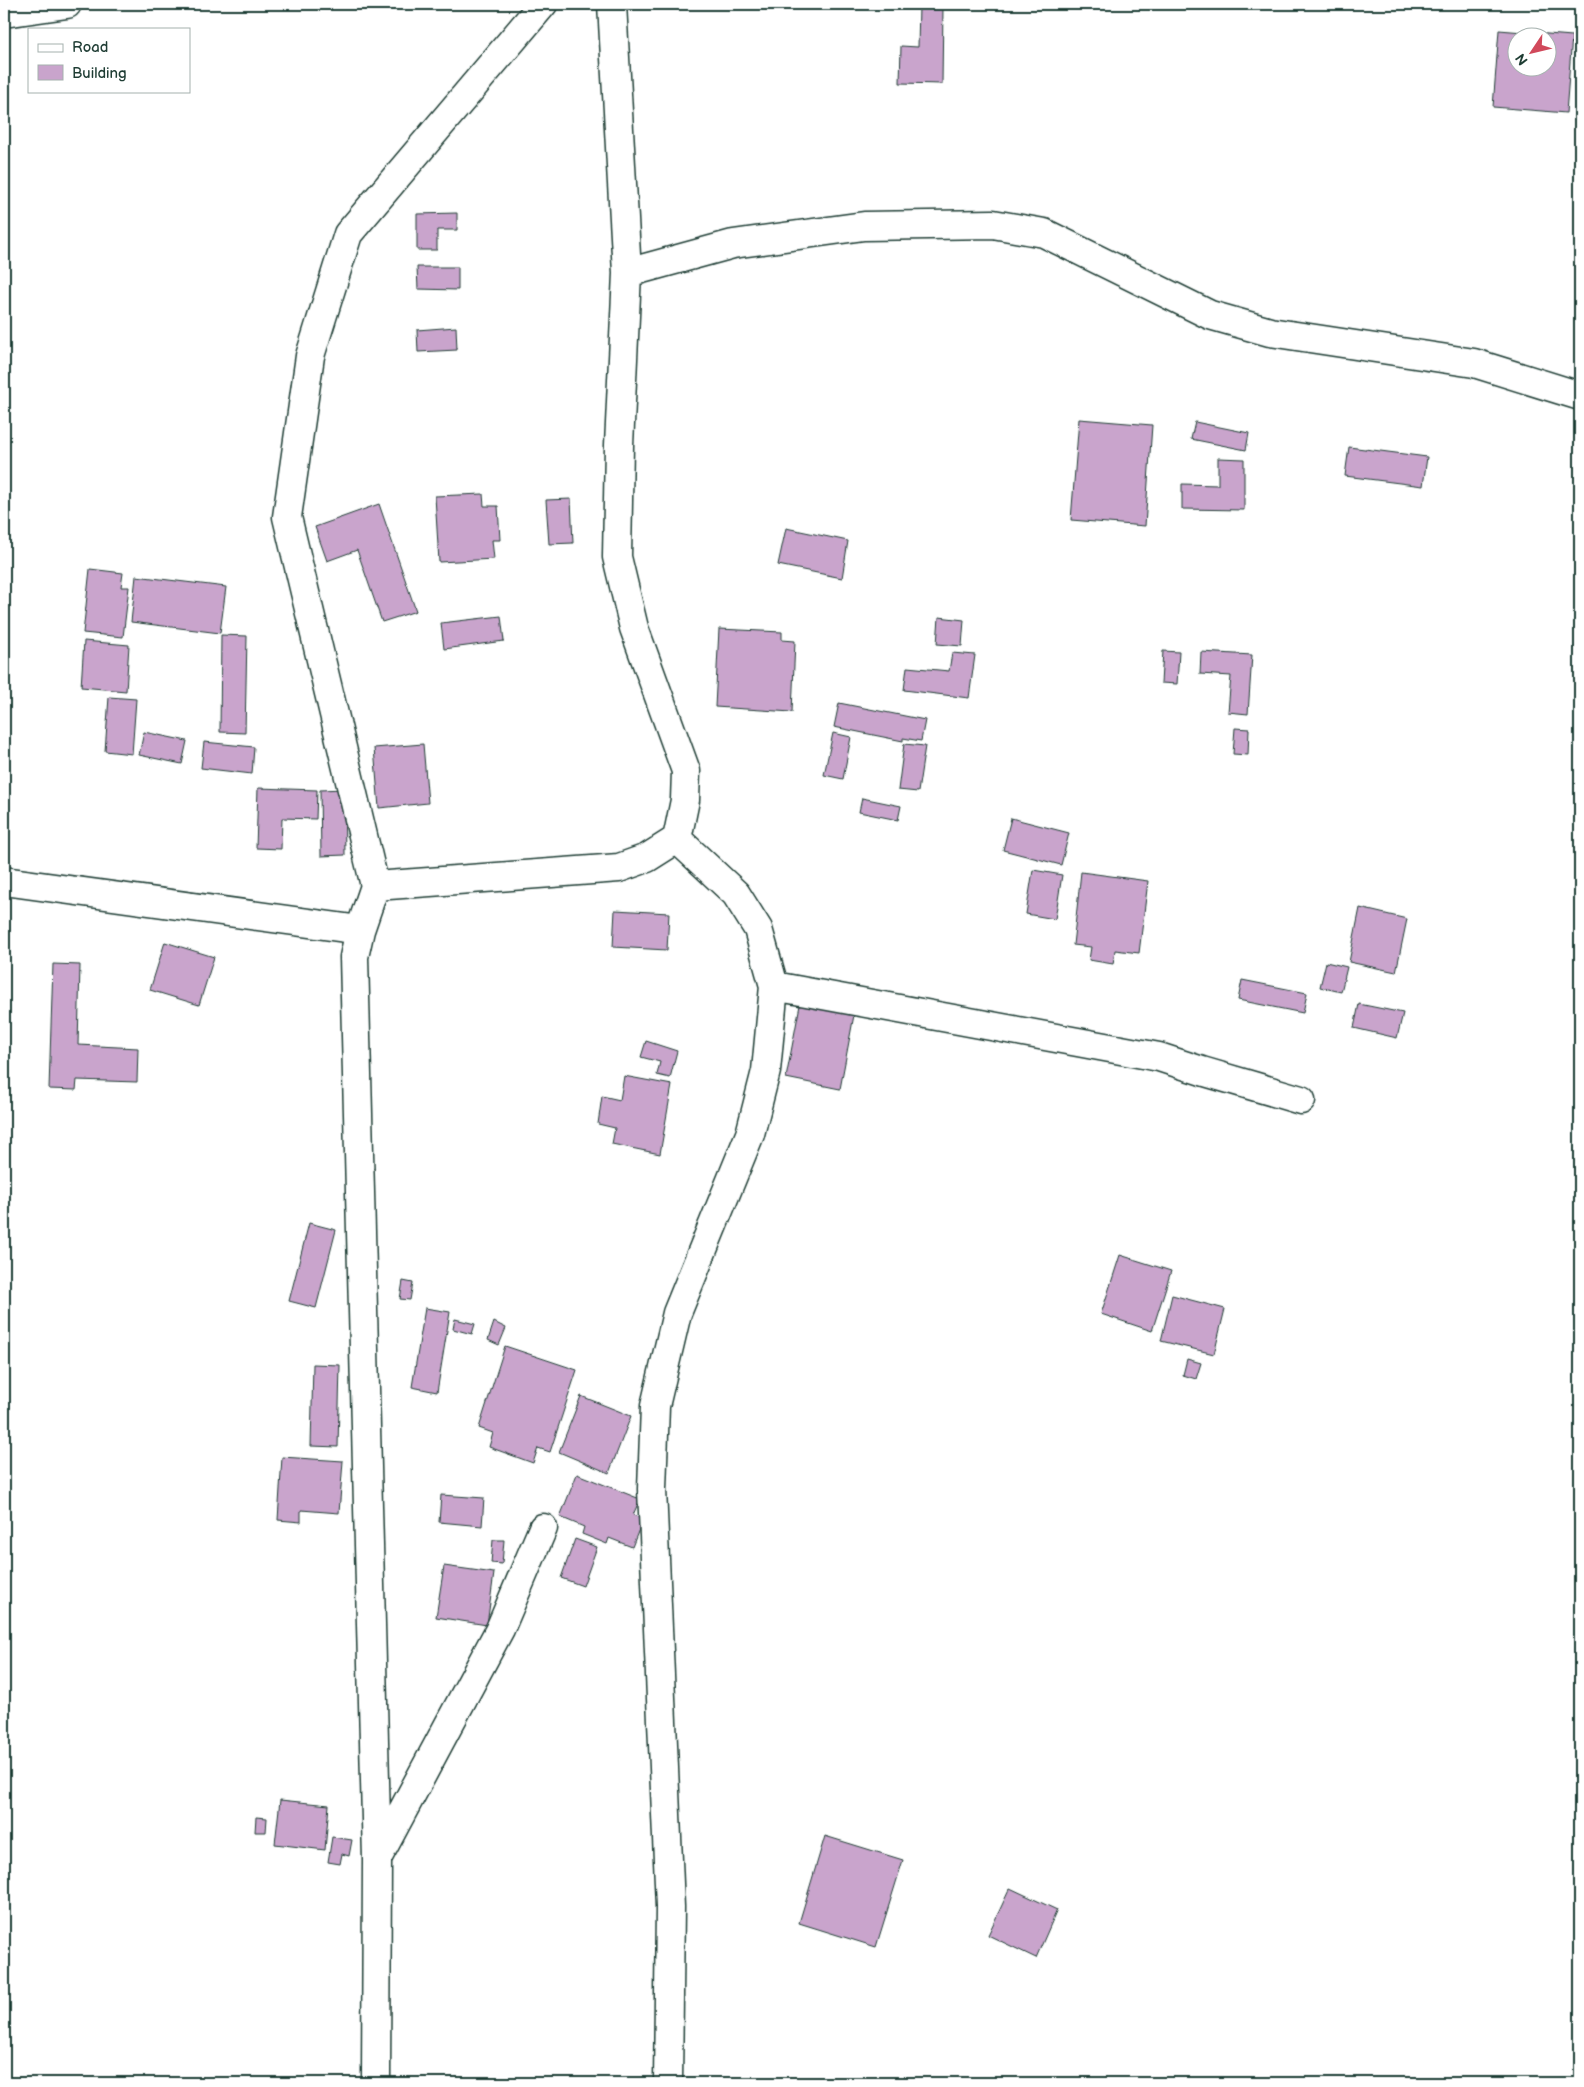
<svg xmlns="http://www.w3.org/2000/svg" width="1584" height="2087" font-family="'Balsamiq Sans',sans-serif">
  <rect width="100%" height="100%" fill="#fff"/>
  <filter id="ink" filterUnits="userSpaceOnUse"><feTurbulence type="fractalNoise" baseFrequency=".02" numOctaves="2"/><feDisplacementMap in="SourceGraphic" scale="10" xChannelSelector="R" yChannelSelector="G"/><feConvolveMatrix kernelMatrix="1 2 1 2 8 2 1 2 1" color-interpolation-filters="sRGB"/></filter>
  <g filter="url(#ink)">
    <path fill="#c9a4cc" stroke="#1f3d34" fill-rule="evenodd" d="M919,6L943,7L942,84L900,83L901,46L918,47Z
      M1499,30L1572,36L1566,113L1493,107ZM1516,38H1546V68H1516Z
      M457,213V230H437V250H417V214Z
      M417,267H458V290L418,289Z
      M456,327L457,350L418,352L417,330Z
      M1079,419L1152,425L1145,526L1071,520Z
      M1195,422L1249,433L1246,450L1191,439Z
      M1349,447L1427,457L1423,486L1345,476Z
      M1218,458L1244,459V510L1182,509V484L1218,485Z
      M483,494L484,506H498L500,540H492L494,559L439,562L435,496Z
      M571,499L573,543L549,544L546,500Z
      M379,504L416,611L382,622L357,550L327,561L315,527Z
      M786,528L848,541L842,578L778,565Z
      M90,569L123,573L121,587H129L123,637L83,633Z
      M136,576L226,587L220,633L131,622Z
      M501,616L504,641L444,649L441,623Z
      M939,617L964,620L962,646L937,644Z
      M719,629L782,632V640L795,641L792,712L715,707Z
      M221,635L247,636L245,733L220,732Z
      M84,641L129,645L126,691L81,687Z
      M1163,651L1179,652L1177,684L1161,683Z
      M1201,652L1252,655L1248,714L1228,712L1231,676L1200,674Z
      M952,653L975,655L969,698L904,690L907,667L949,671Z
      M109,697L136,699L132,754L105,751Z
      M839,703L925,720L921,741L903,738V741L834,727Z
      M1235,728L1249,729L1248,755L1233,754Z
      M144,732L187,741L182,764L139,755Z
      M833,733L851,737L843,779L824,775Z
      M204,742L254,747L252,774L201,768Z
      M423,744L428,803L379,808L374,748Z
      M904,744L925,746L918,792L898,790Z
      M258,788L317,790L316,819L282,818L281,849L256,848Z
      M344,789L345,855L321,856L320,790Z
      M862,798L901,806L898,820L859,812Z
      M1011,818L1069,833L1061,865L1003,850Z
      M1033,870L1062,875L1055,919L1026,914Z
      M1081,872L1148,881L1139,953L1115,950L1113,964L1089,960L1091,947L1073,945Z
      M1360,908L1407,919L1396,972L1349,962Z
      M615,910L669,913L667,950L613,947Z
      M165,942L214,957L199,1005L150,990Z
      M1326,962L1347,967L1341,992L1320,987Z
      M53,964L80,965L78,1045L138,1048L137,1082L77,1080L76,1090L49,1089Z
      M1242,980L1307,993L1303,1013L1238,1000Z
      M1359,1004L1403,1013L1397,1038L1354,1028Z
      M800,1005L854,1015L840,1089L786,1078Z
      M646,1041L677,1051L670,1078L657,1075L660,1062L641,1057Z
      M624,1076L672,1085L660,1154L612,1144L615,1128L598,1124L602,1096L620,1100Z
      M309,1223L336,1230L316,1308L289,1301Z
      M1120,1255L1171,1271L1152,1331L1101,1314Z
      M403,1281L413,1283L410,1300L400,1299Z
      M1172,1295L1225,1309L1214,1354L1161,1341Z
      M425,1308L450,1312L437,1392L412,1387Z
      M455,1319L475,1324L472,1334L453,1329Z
      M494,1322L506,1328L499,1345L488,1340Z
      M505,1346L577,1370L550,1452L538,1448L533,1463L489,1447L493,1433L479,1428Z
      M1187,1359L1201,1363L1196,1379L1183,1375Z
      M313,1364L340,1365L338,1447L311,1446Z
      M581,1396L631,1416L609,1473L559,1452Z
      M282,1457L343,1461L339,1513L301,1510V1522L278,1520Z
      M577,1474L640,1499L633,1515L643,1519L632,1547L609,1538L607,1544L582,1534L584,1527L560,1517Z
      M441,1495L484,1498L482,1526L439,1522Z
      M575,1539L597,1547L583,1586L561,1578Z
      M493,1540H504L502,1564L491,1563Z
      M444,1566L494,1573L487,1625L436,1617Z
      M280,1800L329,1805L325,1850L275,1844Z
      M256,1817L267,1818L266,1832H255Z
      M825,1836L903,1860L876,1947L799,1923Z
      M332,1837L352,1840L349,1856L342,1854L340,1864L328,1862Z
      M1010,1888L1057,1910L1036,1958L988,1935Z"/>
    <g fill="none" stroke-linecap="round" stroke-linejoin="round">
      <g stroke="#1f3d34" stroke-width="31">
        <path id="minor" d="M4,13L67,4
          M627,273L733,244L864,226L993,224L1044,233L1210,315L1270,332L1474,363L1580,396
          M4,881L360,930
          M375,886L287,517L310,356L348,234L543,4
          M774,986L1159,1057L1202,1071L1301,1100
          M378,1857L500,1629L543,1528
          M376,2083L377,1859L354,957L360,930L375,886L619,868L647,858L677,839L685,800L686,771L634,628L617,557L619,445L627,273L612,4
          M668,2083L670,1907L652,1489L655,1406L677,1313L750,1134L766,1071L774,986L758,929L736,894L677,839"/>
      </g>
      <use href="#minor" stroke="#fff" stroke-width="28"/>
    </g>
  </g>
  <rect width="1584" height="2087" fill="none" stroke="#fff" stroke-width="20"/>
  <rect x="10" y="10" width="1564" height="2067" fill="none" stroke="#1f3d34" stroke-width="2" filter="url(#ink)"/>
  <rect x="28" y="28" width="162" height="65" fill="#ffffff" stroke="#a5b1ae"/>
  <rect x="38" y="44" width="25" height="8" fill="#ffffff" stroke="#a5b1ae"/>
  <text x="72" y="52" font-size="15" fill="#1f3d34">Road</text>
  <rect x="38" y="65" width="25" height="15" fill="#c9a4cc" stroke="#a5b1ae"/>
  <text x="72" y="78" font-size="15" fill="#1f3d34">Building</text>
  <g transform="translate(1532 52) rotate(235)"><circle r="24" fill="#ffffff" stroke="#a5b1ae"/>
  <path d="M0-4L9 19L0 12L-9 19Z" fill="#d1495b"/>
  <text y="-8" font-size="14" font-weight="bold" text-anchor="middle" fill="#1f3d34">N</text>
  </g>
</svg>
